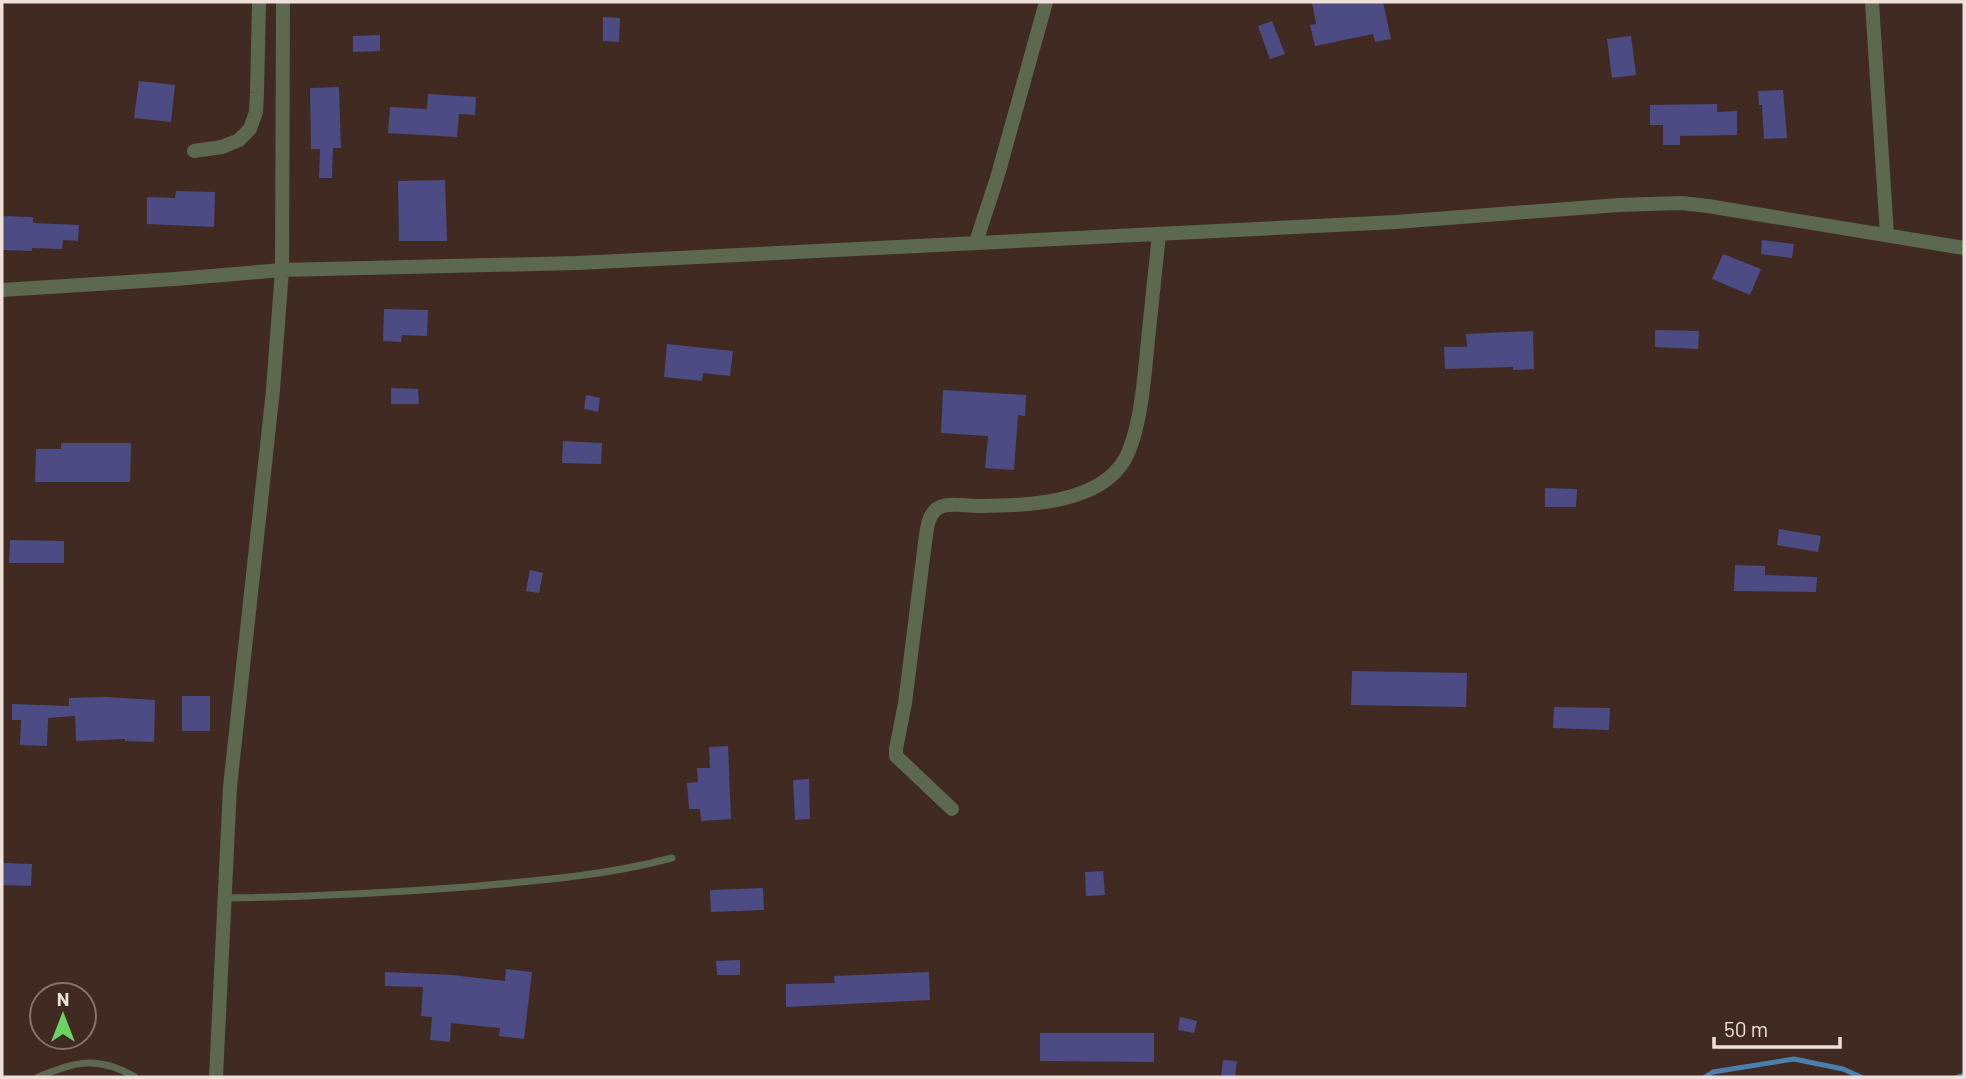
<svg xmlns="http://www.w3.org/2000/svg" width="1966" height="1079" font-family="Barlow,sans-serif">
  <rect width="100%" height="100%" fill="#412a21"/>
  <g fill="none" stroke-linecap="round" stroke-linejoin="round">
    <path stroke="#487fad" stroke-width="5" d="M1705,1077L1713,1072L1794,1059L1843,1069L1861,1077
      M1958,1077L1964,1075"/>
  </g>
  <path fill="#4c4b84" d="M1312,2H1383L1391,39L1375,42L1373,34L1315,46L1310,25L1316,24Z
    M603,17L620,18L619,42L603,41Z
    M1272,21L1285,54L1270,59L1258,26Z
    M380,35V51L353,52V36Z
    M1631,36L1636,75L1612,78L1607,39Z
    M139,81L175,85L171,122L134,118Z
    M339,87L341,148H333L332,178H319L320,149H311L310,88Z
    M1783,90L1787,138L1764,139L1762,105H1759L1758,91Z
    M428,94L476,97L475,115L459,114L457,137L388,133L390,107L427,109Z
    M1717,104V112L1737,111V135L1680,136V145H1663V125H1650V105Z
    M445,180L447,241H399L398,181Z
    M176,191L215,192L214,227L147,224V197L175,198Z
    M2,216L33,217V223L79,225L78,241L63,240L62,249L32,248V251L2,250Z
    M1762,240L1794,244L1792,258L1761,254Z
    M1723,254L1761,269L1750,295L1712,279Z
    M384,309L428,310L427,336L402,335L401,342L383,341Z
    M1655,330L1699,331L1698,349L1655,347Z
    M1533,331L1534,369L1513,370V367L1445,369L1444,347H1467L1466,334Z
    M667,344L733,351L730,376L703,373L702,381L664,377Z
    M391,388L418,389L419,404H391Z
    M943,390L1026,395L1025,416L1018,415L1014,470L985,468L988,436L941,433Z
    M586,395L600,398L598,412L584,409Z
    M563,441L602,443L601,464L562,463Z
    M61,443H131L130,482H35L36,449H61Z
    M1545,488L1577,489L1576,507H1545Z
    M1779,529L1821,536L1818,552L1777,545Z
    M10,540L64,541V563H9Z
    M1735,565L1765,566V575L1817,577L1816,592L1734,591Z
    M530,570L543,573L539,593L526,591Z
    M1352,671L1467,673L1466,707L1351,705Z
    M182,696H210V731H182Z
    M106,697L155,700L154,742L125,741V739L76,741L75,716L48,718L47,746L20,745L21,720H12V704L69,706V698Z
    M1554,707L1610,708L1609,730L1553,728Z
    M728,746L731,819L701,821L700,809H689L687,783L698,782L697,768H710L709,747Z
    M809,779L810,819L795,820L793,780Z
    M2,863L32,864L31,886L2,885Z
    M1103,871L1105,895L1086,896L1085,872Z
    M763,888L764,910L711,912L710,890Z
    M740,960V975H717L716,961Z
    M506,969L532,972L524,1039L499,1036L500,1028L451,1023L450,1042L430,1040L432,1017L421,1016L423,987L385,986V972L452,975L505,981Z
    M929,972L930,1000L786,1007V984L835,983L834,976Z
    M1180,1017L1197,1021L1194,1033L1178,1030Z
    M1040,1033H1154V1062L1040,1061Z
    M1223,1060L1237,1061L1235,1077H1221Z"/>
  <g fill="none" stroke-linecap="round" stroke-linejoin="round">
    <path stroke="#5c684f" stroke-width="7" d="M225,898C305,897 386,893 466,887C535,881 604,876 672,858
      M38,1077C75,1062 97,1055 135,1077"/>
    <path stroke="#5c684f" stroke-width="14" d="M1872,2L1887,235
      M194,151L222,147L239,140L250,129L256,112L257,93L259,2
      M976,242L997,178L1046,2
      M2,290L175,279L282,270L577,263L1396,222L1619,205L1681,203L1708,206L1964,248
      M952,809L896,756V749L905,703L925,542C927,531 927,515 938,508C948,502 968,506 980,506C1024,506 1100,504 1125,459C1140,431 1144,382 1147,350C1151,311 1155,272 1159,234
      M216,1077L230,787L273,390L282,270L283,2"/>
  </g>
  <rect width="1966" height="1079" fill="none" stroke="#f0e0da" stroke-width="7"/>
  <g transform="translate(63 1016)"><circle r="33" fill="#412a21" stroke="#87736b" stroke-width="2"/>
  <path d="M0-5L12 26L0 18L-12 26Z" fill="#6bd363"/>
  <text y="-10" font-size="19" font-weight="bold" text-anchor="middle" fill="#f0e0da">N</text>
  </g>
  <path d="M1714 1037v10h126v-10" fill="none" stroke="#f0e0da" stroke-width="3.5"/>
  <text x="1724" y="1037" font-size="21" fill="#f0e0da" stroke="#412a21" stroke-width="5" paint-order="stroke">50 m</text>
</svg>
